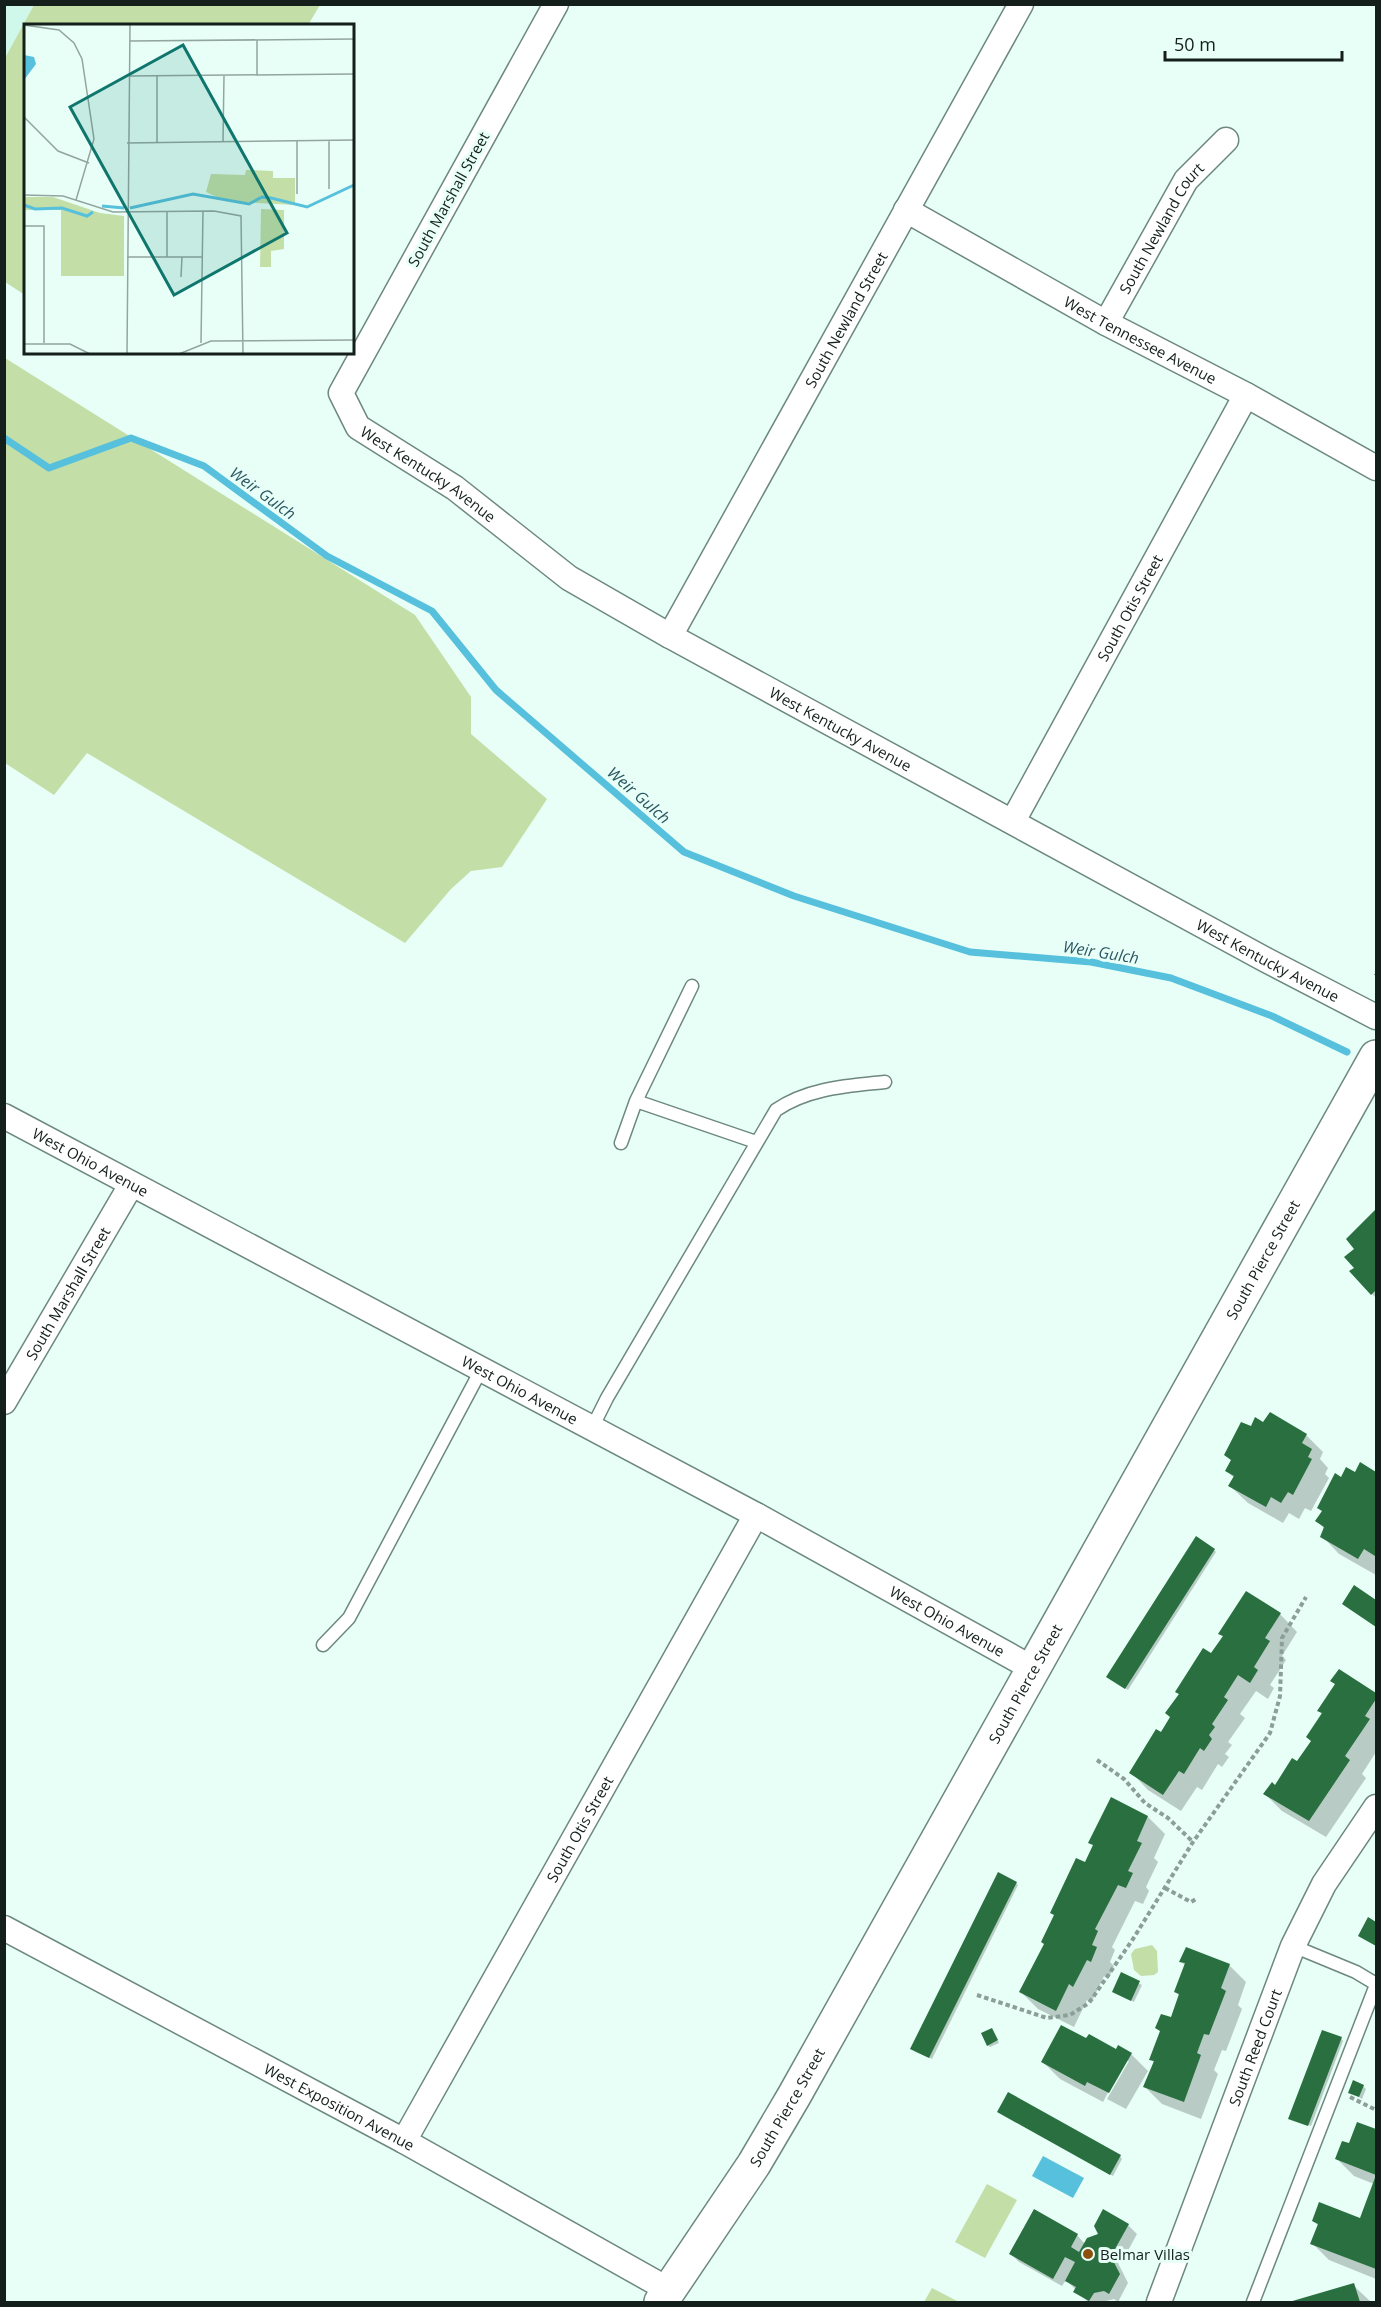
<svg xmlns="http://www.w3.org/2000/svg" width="1381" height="2307" font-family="'Open Sans',sans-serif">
  <rect width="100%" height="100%" fill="#e7fff7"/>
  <path fill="#cff7ea" d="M5,5H34L5,58Z"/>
  <path fill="#c4dea7" d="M34,5H320L308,25L26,26L25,295L5,282V58Z
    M5,358L415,615L471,697V734L547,799L502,867L471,871L451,889L405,943L87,753L54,795L5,763Z
    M1152,1945L1157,1951L1158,1972L1154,1975L1141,1976L1134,1970L1131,1954L1135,1949Z
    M987,2184L1017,2200L985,2258L955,2242Z
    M932,2288L959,2302H924Z"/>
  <path fill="#57c0dd" d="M1043,2156L1084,2178L1073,2198L1032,2176Z"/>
  <path fill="#0003" d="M1375,1212L1376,1214V1298L1351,1272L1356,1268L1357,1249L1348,1239Z
    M1264,1424L1306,1435L1323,1452L1320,1459L1328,1468L1325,1474L1329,1478L1311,1511L1305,1508L1299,1519L1289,1513L1283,1523L1248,1503L1230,1486L1234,1478L1227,1471L1232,1461L1226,1455L1251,1428Z
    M1361,1464L1376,1474V1575L1339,1554L1322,1536L1325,1529L1317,1521L1342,1479L1356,1474Z
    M1214,1550L1216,1552L1128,1690L1110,1679Z
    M1280,1614L1297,1632L1282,1656L1286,1660L1270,1685L1274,1688L1268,1699L1256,1691L1240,1714L1245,1718L1228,1742L1232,1745L1225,1754L1229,1757L1222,1767L1218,1764L1202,1790L1197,1787L1181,1811L1148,1790L1131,1772L1171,1718L1180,1695L1176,1692L1212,1655L1224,1637L1220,1634Z
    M1339,1671L1376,1695V1752L1362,1774L1366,1778L1326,1837L1282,1811L1265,1794L1276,1788L1297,1764L1312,1741L1323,1715L1319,1711L1336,1685L1332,1681Z
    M1111,1799L1148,1817L1165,1834L1154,1858L1158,1862L1146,1887L1149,1891L1143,1904L1135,1901L1112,1947L1115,1950L1110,1962L1114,1966L1109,1978L1104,1976L1091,2003L1087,2000L1074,2027L1038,2009L1021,1992L1086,1864L1094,1846L1090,1842Z
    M1016,1883L1018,1885L932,2059L914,2051Z
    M1181,1962L1229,1965L1246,1982L1238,2005L1242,2009L1226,2051L1222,2050L1214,2070L1218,2074L1201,2119L1162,2104L1145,2087L1155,2064L1151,2059L1172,2019L1180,1996L1175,1992L1186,1966Z
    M1121,1974L1142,1985L1134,2002L1113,1991Z
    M992,2029L999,2043L990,2047L988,2045Z
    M1341,2038L1343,2041L1311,2126L1291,2118Z
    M1087,2040L1131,2054L1148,2071L1126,2109L1107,2099L1129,2061H1125L1103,2102L1060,2079L1043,2062Z
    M1363,2086L1366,2089L1362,2099L1350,2092Z
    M1001,2114L1120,2156L1122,2159L1113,2176Z
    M1358,2124L1376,2131V2279L1329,2260L1312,2243L1319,2226L1313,2221L1361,2220L1374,2184L1354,2176L1337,2159L1350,2145Z
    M1128,2225L1137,2234L1124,2258L1115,2257L1128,2283L1118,2302L1114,2299L1102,2302H1088L1066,2280L1062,2286L1019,2262L1011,2254L1077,2235L1085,2244Z
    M1353,2285L1371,2302H1292Z"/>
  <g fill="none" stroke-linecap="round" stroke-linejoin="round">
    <path stroke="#57c0dd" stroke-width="7" d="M4,438L49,468L131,438L204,466L327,556L432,611L496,690L684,852L794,896L970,952L1091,962L1171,978L1272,1016L1347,1052"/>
  </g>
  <path fill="#296f3f" d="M1375,1210L1376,1290L1371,1295L1349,1271L1354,1268L1344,1257L1354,1249L1346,1239Z
    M1270,1412L1307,1434L1302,1443L1312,1449L1308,1457L1312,1459L1293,1495L1288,1492L1281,1503L1271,1497L1266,1507L1228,1486L1234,1476L1225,1471L1231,1460L1224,1455L1241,1422L1251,1426L1255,1417L1263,1422Z
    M1360,1462L1376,1472V1553L1375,1556L1364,1549L1358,1559L1320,1537L1324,1527L1315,1521L1322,1511L1317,1508L1335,1473L1341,1477L1346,1467L1355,1472Z
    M1196,1536L1215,1549L1125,1689L1106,1677Z
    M1354,1585L1376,1600V1627L1342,1604Z
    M1246,1591L1281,1613L1265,1638L1270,1641L1254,1667L1258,1670L1250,1683L1238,1675L1224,1697L1228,1700L1212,1724L1215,1727L1209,1735L1212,1739L1204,1751L1200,1748L1184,1774L1179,1771L1163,1795L1129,1773L1156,1729L1161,1732L1170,1717L1165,1713L1179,1694L1175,1692L1203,1648L1211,1653L1223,1636L1218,1634Z
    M1339,1669L1376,1693V1699L1365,1716L1370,1719L1345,1756L1350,1760L1309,1821L1263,1794L1272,1782L1275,1785L1292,1758L1297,1761L1311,1741L1306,1737L1322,1713L1317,1711L1335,1684L1330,1681Z
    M1111,1797L1148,1816L1137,1841L1142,1843L1128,1871L1133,1873L1126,1888L1118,1885L1095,1929L1098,1931L1092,1945L1097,1947L1091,1962L1087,1960L1073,1987L1069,1984L1056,2011L1019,1992L1044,1944L1041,1942L1054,1915L1050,1913L1076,1858L1085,1862L1093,1845L1088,1843Z
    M998,1872L1017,1882L929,2058L910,2049Z
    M1368,1917L1376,1922V1946L1358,1936Z
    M1186,1947L1230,1964L1221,1988L1226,1991L1209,2035L1204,2034L1197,2053L1201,2055L1184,2102L1143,2087L1154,2061L1149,2060L1160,2031L1155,2028L1161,2014L1171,2017L1179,1994L1174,1992L1185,1963L1179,1962Z
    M1121,1972L1140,1981L1131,2001L1112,1992Z
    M1061,2025L1086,2038L1089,2034L1116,2049L1118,2045L1132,2053L1109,2093L1087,2082L1085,2086L1041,2062Z
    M992,2028L998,2040L987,2046L981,2033Z
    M1322,2030L1342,2037L1308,2126L1288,2119Z
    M1353,2080L1364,2085L1359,2097L1348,2093Z
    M1008,2092L1121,2155L1110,2175L997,2112Z
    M1357,2122L1376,2129V2269L1310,2244L1318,2224L1312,2221L1319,2202L1360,2218L1376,2175L1335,2159L1342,2141L1349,2143Z
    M1034,2209L1078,2234L1071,2247L1079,2252L1087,2238L1098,2234L1094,2226L1103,2209L1129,2224L1115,2249H1107L1120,2274L1109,2294L1104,2291L1094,2293L1089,2301L1073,2292L1076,2287L1065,2281L1075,2262L1065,2257L1053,2279L1009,2254Z
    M1354,2283L1360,2302H1289Z"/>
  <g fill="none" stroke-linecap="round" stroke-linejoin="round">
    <g stroke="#6d887f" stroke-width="15">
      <path id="lane" d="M636,1101L692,986
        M621,1143L636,1101L756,1142
        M592,1428L607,1398L776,1110C808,1088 847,1086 885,1082
        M323,1645L349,1618L481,1370
        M1293,1946L1356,1972L1376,1984
        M1253,2302L1376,1985"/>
    </g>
    <g stroke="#6d887f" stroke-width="27">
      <g id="street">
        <path id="s1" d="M556,4L341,393L358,427L455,488L569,578L670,636L1266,960L1376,1017"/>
        <path id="s2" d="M906,210L1106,323L1246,395L1376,468"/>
        <path id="s3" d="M1106,323L1186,180L1226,140"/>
        <path id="s4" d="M670,636L1021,4"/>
        <path id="s5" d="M1013,821L1246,395"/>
        <path id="s6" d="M4,1116L756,1515L1032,1668"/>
        <path id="s7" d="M4,1402L131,1185"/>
        <path id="s8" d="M4,1928L404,2141L669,2290"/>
        <path id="s9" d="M404,2141L756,1515"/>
        <path id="s10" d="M1159,2302L1293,1946L1324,1884L1376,1807"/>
      </g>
    </g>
    <g stroke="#6d887f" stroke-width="36">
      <g id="secondary">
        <path id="s11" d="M661,2302L754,2164L794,2096L1376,1057"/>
      </g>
    </g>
    <path stroke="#8c9e98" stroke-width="4" stroke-dasharray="4.5 3" stroke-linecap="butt" d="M1376,974V975
      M1097,1760L1124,1779L1145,1803L1168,1818L1193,1842
      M1165,1888L1191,1902L1196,1899
      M977,1995L1047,2018L1070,2015L1089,2003L1133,1939L1193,1842L1270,1733L1280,1696L1282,1638L1306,1597
      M1350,2097L1376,2110"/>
    <use href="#lane" stroke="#fff" stroke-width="12"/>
    <use href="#street" stroke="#fff" stroke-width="24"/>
    <use href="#secondary" stroke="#fff" stroke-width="33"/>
  </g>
  <circle fill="#8b4f0e" stroke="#e7fff7" stroke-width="2" cx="1088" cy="2254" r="6"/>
  <g text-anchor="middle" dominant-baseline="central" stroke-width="6" stroke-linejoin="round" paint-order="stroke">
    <g font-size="15" fill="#141f1b" stroke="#e7fff7">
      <text transform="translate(448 199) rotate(-61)">South Marshall Street</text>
      <text stroke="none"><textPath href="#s3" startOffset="110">South Newland Court</textPath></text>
      <text stroke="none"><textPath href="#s4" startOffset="362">South Newland Street</textPath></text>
      <text stroke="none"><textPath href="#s2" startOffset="268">West Tennessee Avenue</textPath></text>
      <text stroke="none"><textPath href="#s1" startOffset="567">West Kentucky Avenue</textPath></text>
      <text stroke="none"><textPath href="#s5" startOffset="243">South Otis Street</textPath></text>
      <text stroke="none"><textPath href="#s1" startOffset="1053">West Kentucky Avenue</textPath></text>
      <text stroke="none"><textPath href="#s1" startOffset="1539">West Kentucky Avenue</textPath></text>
      <text stroke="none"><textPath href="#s6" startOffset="98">West Ohio Avenue</textPath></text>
      <text stroke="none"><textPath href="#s11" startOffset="1204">South Pierce Street</textPath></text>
      <text stroke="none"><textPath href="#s7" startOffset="126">South Marshall Street</textPath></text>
      <text stroke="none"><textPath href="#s6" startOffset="584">West Ohio Avenue</textPath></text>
      <text stroke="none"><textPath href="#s6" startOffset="1070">West Ohio Avenue</textPath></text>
      <text stroke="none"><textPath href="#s11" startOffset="718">South Pierce Street</textPath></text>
      <text stroke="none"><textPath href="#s9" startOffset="358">South Otis Street</textPath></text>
      <text stroke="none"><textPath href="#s10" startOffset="272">South Reed Court</textPath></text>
      <text stroke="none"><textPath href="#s8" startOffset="380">West Exposition Avenue</textPath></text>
      <text stroke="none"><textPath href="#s11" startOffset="232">South Pierce Street</textPath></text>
    </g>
    <g font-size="15" fill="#141f1b" stroke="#e7fff7" text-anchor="start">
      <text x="1100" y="2254">Belmar Villas</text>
    </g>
    <g font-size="16" font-style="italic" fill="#2a5763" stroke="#e7fff7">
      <text transform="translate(263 493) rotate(36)">Weir Gulch</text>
      <text transform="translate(639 795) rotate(41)">Weir Gulch</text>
      <text transform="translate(1101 952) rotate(9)">Weir Gulch</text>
    </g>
  </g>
  <g transform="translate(24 24)">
    <rect width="330" height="330" fill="#e7fff7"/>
    <path d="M222,146L249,147V154H271V181L201,177L182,168L187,150L221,151ZM0,173H29L76,189L100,192V252H37V186H0ZM237,185L260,186V225L247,227V243H236Z" fill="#c4dea7"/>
    <path d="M0,31L10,33L12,40L0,56Z" fill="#57c0dd"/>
    <path fill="none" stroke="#57c0dd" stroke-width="3" d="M0,181L11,185L38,184L63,192L69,188M78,182L100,184M106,184L169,170L225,180L238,173L247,174L283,183L330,161"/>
    <path fill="none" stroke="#93a59f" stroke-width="1.5" d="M0,1L35,6L50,19L58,35L70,115L52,176M233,16V51M106,17L330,15M105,52L330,50M0,93L34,127L65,139M199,118L200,51M103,119L330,116M133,119V52M305,165V116M273,170V117M0,171L39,172L89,188L190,187L217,192L219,330M143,188V233M0,202H20V319M103,233H179M157,253L158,233M177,319L179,187M0,320H46L66,330M103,330L106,0M155,330L187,317L330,316"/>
    <path fill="#0f766e" fill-opacity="0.15" stroke="#0f766e" stroke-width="3" d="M159,21L263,209L150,271L46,83Z"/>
    <rect width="330" height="330" fill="none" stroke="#141f1b" stroke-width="3"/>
  </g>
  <rect width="1381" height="2307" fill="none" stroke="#141f1b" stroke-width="12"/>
  <path d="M1165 51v9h177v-9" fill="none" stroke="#141f1b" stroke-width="3"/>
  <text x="1174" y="51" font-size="18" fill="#141f1b" stroke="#e7fff7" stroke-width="4.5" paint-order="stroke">50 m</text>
</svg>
